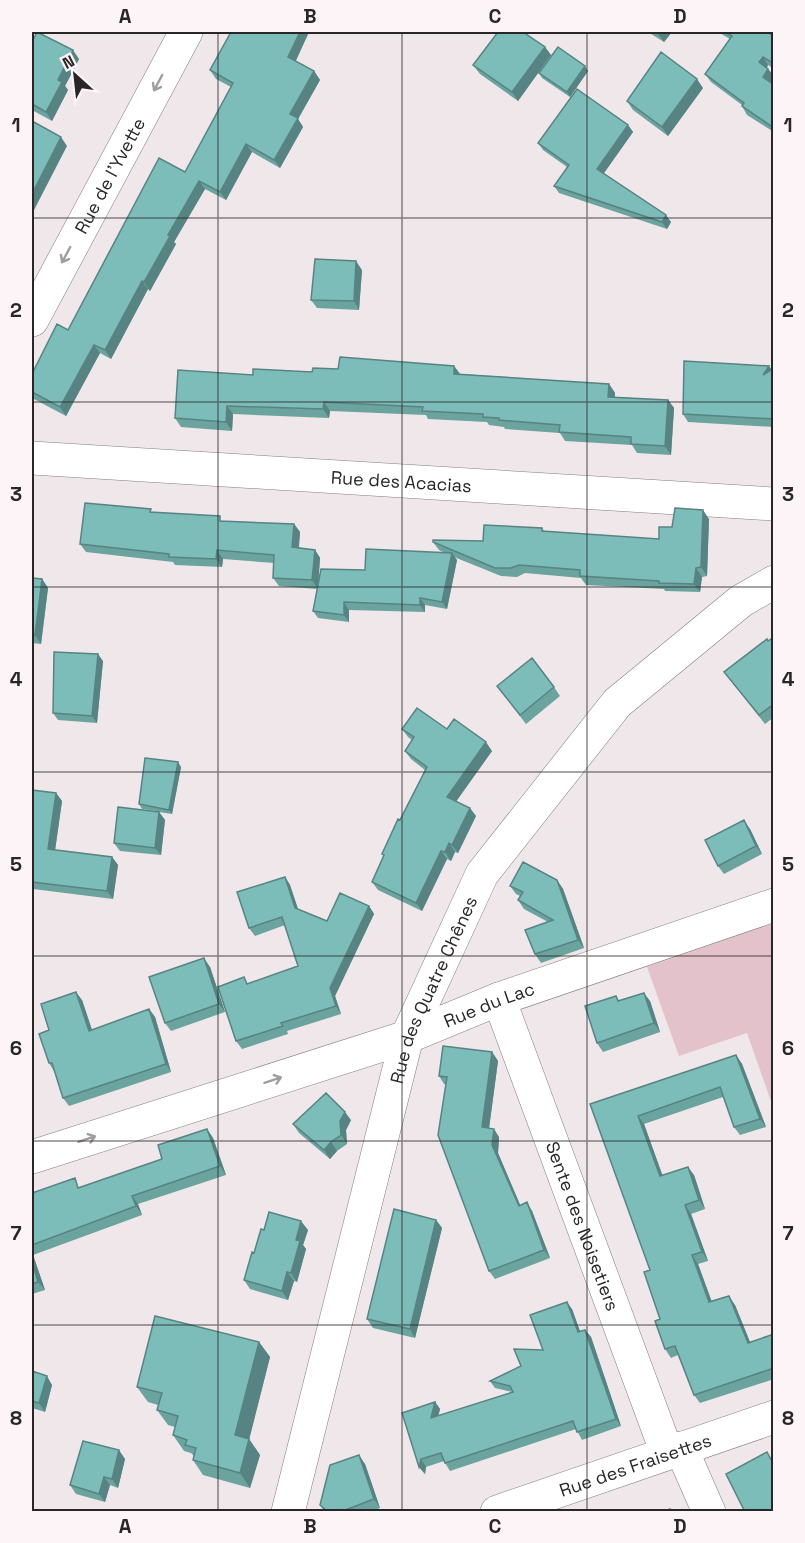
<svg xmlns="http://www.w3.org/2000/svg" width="805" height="1543" font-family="'Space Grotesk',sans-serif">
  <rect width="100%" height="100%" fill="#f0e7ea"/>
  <path fill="#e4c2cc" d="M773,923H774L773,1107L747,1033L679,1056L647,967Z"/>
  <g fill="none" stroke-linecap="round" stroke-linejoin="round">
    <g stroke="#857d7f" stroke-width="34">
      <g id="street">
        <path id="s1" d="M32,320L186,32"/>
        <path id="s2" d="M32,458L774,504"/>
        <path id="s3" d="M499,999L667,1453"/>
        <path id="s4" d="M32,1157L407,1037L499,999L774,905"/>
        <path d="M681,1448L709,1512"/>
        <path id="s5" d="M288,1512L407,1037L482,874L617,703L741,601L774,582"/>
        <path id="s6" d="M497,1512L774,1417"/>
      </g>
    </g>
    <use href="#street" stroke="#fff" stroke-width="33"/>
  </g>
  <path fill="#6ba39f" d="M231,32H309L295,61L314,71L320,80L298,119L303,127L280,168L252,152L226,200L205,189L174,242L176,244L150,291L148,289L111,359L100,353L66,416L32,398V374L68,330L185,172L231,87L216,79L210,70Z
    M648,32H672L664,42Z
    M718,32H767L774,36V69L768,65L767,68L774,76V78L771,83L774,85V132L747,115L742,106V105L711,82L705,74L730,39Z
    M32,42L79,59L65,86L68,90L52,121L32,110Z
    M545,47L551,55L518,101L480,74L473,65Z
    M588,71L570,97L542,78L539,73Z
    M703,88L668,136L633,110L627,101Z
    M628,125L633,132L603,174L671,222L667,229L559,193L554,186L567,167L543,150L538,143Z
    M362,270L359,310L317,308L311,300Z
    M454,366L460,374L609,384L615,393V397L668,400L674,408L671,455L637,453L632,445L565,441L560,433L505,429L504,427L489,425L487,422L428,419L426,415L330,411L329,418L233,414L232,431L181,427L175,418L253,375L312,372L338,369Z
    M774,368V427L688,422L683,414Z
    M152,512L224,521L294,524L300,532L299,548L315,550L320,558L318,583L365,570L445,553L439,550L433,542L483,541L542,528L545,532L659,539L672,527L709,519L707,576L702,577L700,592L665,591L664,589L586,585L581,578L525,573L517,577L501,576L454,557L457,560L447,609L425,605V612L349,610V622L318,618L313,611L317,589L279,586L273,578L274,563L223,559L222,567L175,565L173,562L86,552L80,544Z
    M32,578L42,579L48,588L41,644L32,643Z
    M774,637V717L765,724L724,672Z
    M103,661L97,723L58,720L53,713Z
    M497,686L554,687L560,696L526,724Z
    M402,729H447L492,751L456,801L476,816L458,853L455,852L451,861L447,859L422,911L378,890L372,882L384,856L382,854L425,770L411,759L405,751L412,740L408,737Z
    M181,767L172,814L159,812L165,820L161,855L120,851L114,843L157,811L142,809L139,804Z
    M32,790L56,793L62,801L55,850L112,857L118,865L113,899L33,889L32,896Z
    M750,829L762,854L724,874L718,866Z
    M285,877L290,885L298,909L327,921L369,906L374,914L335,996L341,1014L287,1031L288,1034L242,1049L236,1041L298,966L285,925L255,936L249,928Z
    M557,880L563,889L584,948L541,963L535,954L548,922L524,909L518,900L520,896L516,894L510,886Z
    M210,967L225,1012L171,1031L165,1023Z
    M616,996L619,1001H650L660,1032L603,1052L597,1043Z
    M82,1000L92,1030L149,1009L155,1017L171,1072L69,1106L63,1098L54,1071L49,1063V1030Z
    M492,1052L498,1061L489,1128L499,1137L498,1153L520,1205L532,1211L550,1258L495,1279L489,1271L446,1085L444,1084L439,1076Z
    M736,1055L742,1064L766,1127L740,1135L734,1127L723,1097L644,1124L662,1175H694L705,1209L691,1214L708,1261L698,1264L712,1302L735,1305L750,1342L774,1334V1379L700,1403L694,1395L678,1355L671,1358L665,1349L650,1270L590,1104Z
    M351,1120L346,1130L347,1144L337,1151L330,1159L299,1133L293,1124Z
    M207,1129L213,1138L226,1175L138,1204L142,1215L33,1255L45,1290L32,1294V1193L81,1187L162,1159Z
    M436,1220L442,1228L415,1338L373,1328L367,1319Z
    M264,1230H308L303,1245L306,1249L297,1282L294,1281L288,1300L250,1289L244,1280Z
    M572,1309L580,1331L585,1330L591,1337L621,1426L582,1440L576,1429L450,1471L444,1461L426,1467L425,1474L419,1467L435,1402L440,1409L438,1416L512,1392L495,1388L490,1381L521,1366L543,1350Z
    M259,1342L270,1357L249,1439L260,1455L250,1488L203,1475L193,1460L194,1456L191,1453L184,1451L173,1435L175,1427L168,1425L157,1410L158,1405L148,1402L137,1387Z
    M32,1371L52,1385L45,1412L32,1408Z
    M125,1459L118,1488L110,1485L105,1502L76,1494L70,1485Z
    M365,1464L380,1508L371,1512H325L320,1505Z"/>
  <path fill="#578482" d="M300,32H309L294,65L288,57Z
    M659,32H672L664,42L658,34Z
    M545,47L551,55L518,101L512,92Z
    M73,50L79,59L65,86L68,90L52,121L46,112L58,80Z
    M763,57L768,65L765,70L759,62Z
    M585,66L588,71L570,97L567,92Z
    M768,69L774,76V78L769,85L763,77Z
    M314,71L320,80L298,119L303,127L280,168L274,160L290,114Z
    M697,79L703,88L668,136L662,127Z
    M628,125L633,132L602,176L597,169Z
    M61,137L67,146L32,214V194Z
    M246,144L252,152L226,200L220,192Z
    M199,181L205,189L174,242L176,244L150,291L144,282L168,235Z
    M666,215L671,222L667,229L662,222Z
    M356,261L362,270L359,310L354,301Z
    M142,281L148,289L111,359L105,350Z
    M94,345L100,353L66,416L60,407Z
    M454,366L460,374H454Z
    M769,366L774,373L763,375Z
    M609,384L615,393L614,405L608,397Z
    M668,400L674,408L671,455L665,446Z
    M324,402L330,411L329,418L323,409Z
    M227,406L233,414L232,431L226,422Z
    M703,510L709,519L707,576L701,567Z
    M294,524L300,532L298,555L292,547Z
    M217,550L223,559L222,567L216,559Z
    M315,550L320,558L318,589L312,580Z
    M452,553L457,560L447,609L442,602Z
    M696,568L702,577L700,592L694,584Z
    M42,579L48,588L41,644L35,635Z
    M420,598L425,605V612L420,605Z
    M344,602L349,610V622L344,615Z
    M98,654L103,661L97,723L92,716Z
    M486,742L492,751L453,806L447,797Z
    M178,762L181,767L172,814L169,810Z
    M56,793L62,801L54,858L48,849Z
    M470,808L476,816L458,853L452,845Z
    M159,812L165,820L161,855L155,848Z
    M744,820L750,829L762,854L756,846Z
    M449,843L455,852L451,861L445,852Z
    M441,851L447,859L422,911L416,903Z
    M112,857L118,865L113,899L107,891Z
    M285,877L290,885L300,915L295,908Z
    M557,880L563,889L584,948L578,940Z
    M369,906L374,914L335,996L341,1014L336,1006L330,988Z
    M204,958L210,967L225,1012L219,1004Z
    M76,992L82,1000L95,1039L89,1031Z
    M644,993L650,1001L660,1032L654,1023Z
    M149,1009L155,1017L171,1072L166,1064Z
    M492,1052L498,1061L488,1136L482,1127Z
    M736,1055L742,1064L766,1127L760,1119Z
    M345,1112L351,1120L346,1130L347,1144L341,1135L340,1121Z
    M638,1116L644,1124L666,1185L660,1176Z
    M207,1129L213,1138L226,1175L220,1166Z
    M494,1129L499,1137L498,1153L524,1214L519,1206L492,1145Z
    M331,1142L337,1151L330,1159L324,1150Z
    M688,1167L694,1175L705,1209L699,1200Z
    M132,1196L138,1204L142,1215L136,1206Z
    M527,1202L532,1211L550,1258L544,1250Z
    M685,1205L691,1214L708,1261L702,1252Z
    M436,1220L442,1228L415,1338L410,1329Z
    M301,1221L308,1230L303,1245L306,1249L297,1282L291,1273L296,1240Z
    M32,1253L33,1255L45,1290L38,1282L32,1261Z
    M692,1255L698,1264L715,1311L709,1302Z
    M287,1272L294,1281L288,1300L282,1291Z
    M729,1296L735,1305L754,1352L748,1343Z
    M567,1302L572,1309L583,1340L578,1332Z
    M585,1330L591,1337L621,1426L616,1419Z
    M259,1342L270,1357L247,1448L249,1439L260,1455L250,1488L240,1473L235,1435Z
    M47,1376L52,1385L45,1412L39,1403Z
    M435,1402L440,1409L436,1425L431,1418Z
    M119,1450L125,1459L118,1488L112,1479Z
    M359,1455L365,1464L380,1508L374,1499Z
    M421,1459L426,1467L425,1474L419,1467Z
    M104,1477L110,1485L105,1502L99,1494Z"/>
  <path fill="#7cbdb9" stroke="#578482" stroke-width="1.5" d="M37,32L73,50L58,80L62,82L46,112L32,104V42Z
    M231,32H300L288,57L314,71L290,114L298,118L274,160L246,144L220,192L199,181L168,235L170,236L144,282L142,281L105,350L94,345L60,407L32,392V374L57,324L68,330L159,158L185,172L233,83L210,70Z
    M498,32H523L545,47L512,92L473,65Z
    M725,32H767L774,36V64L763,57L759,62L768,69L763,77L774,85V128L742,106L744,103L705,74L732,36Z
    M558,47L585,66L567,92L539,73Z
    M661,52L697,79L662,127L627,101Z
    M577,89L628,125L597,169L666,215L662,222L554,186L569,165L538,143Z
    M32,121L61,137L32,194Z
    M315,259L356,261L354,301L311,300Z
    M340,357L454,366V374L609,384L608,397L668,400L665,446L631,444V437L559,432L560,425L499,420V418L483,417V414L422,411L423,407L324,402L323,409L227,406L226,422L175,418L178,370L253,375V369L312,372L313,368L338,369Z
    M684,361L769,366L763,375L774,368V419L683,414Z
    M85,503L151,509L150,512L220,516V521L294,524L292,547L315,550L312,580L273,578L274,555L217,550L216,559L169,557V554L80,544Z
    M675,508L703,510L701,567L696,568L694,584L659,583V581L580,576V570L519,565L511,568H495L433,542V540L483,541L484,525L542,528V531L659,539V527H672Z
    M366,549L452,553L442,602L420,598V605L344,602V615L313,611L321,569L365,570Z
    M32,578L42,579L35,635H32Z
    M774,637V704L759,715L724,672L767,639L768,641Z
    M54,652L98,654L92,716L53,713Z
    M532,658L554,687L520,715L497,686Z
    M417,708L447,729L454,719L486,742L447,797L470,808L452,845L449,843L445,852L441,851L416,903L372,882L384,855L382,854L398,819L400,820L427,767L405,751L414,737L402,729Z
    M145,758L178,762L169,810L139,804Z
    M32,790L56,793L48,849L112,857L107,891L32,882Z
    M118,807L159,812L155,848L114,843Z
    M744,820L756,846L718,866L705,840Z
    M523,862L557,880L578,940L535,954L525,930L553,920L518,900L523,892L510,886Z
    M285,877L295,908L327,921L340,893L369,906L330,988L336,1006L281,1023L283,1026L236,1041L218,987L244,977L247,984L298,966L282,917L249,928L237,892Z
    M204,958L219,1004L165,1023L149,977Z
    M76,992L89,1031L149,1009L166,1064L63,1098L52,1063H49L39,1034L49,1030L41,1004Z
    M644,993L654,1023L597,1043L585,1006L616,996L618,1001Z
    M443,1046L492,1052L482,1127L494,1129L492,1145L519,1206L527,1202L544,1250L489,1271L438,1135L447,1077L439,1076Z
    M736,1055L760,1119L734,1127L720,1087L638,1116L660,1176L688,1167L699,1200L685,1205L702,1252L692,1255L709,1302L729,1296L748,1343L774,1334V1368L694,1395L675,1346L665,1349L655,1321L660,1319L644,1272L650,1270L590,1104Z
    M326,1093L345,1112L340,1121L341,1135L331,1142L324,1150L293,1124Z
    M207,1129L220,1166L132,1196L136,1206L32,1245V1193L75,1178L78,1188L162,1159L158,1145Z
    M394,1209L436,1220L410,1329L367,1319Z
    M269,1212L301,1221L296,1240L300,1241L291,1273L287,1272L282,1291L244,1280L252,1252L254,1253L261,1229L264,1230Z
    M32,1261L38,1282L32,1284Z
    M567,1302L578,1332L585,1330L616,1419L577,1432L573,1421L445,1463L441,1453L421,1459L419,1467L402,1413L435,1402L431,1418L513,1392L510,1386L490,1381L521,1366L514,1349L543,1350L530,1315Z
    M155,1316L259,1342L235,1435L249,1439L240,1473L193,1460L196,1448L185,1445L187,1440L173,1435L178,1416L157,1410L162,1393L137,1387Z
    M32,1371L47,1376L39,1403L32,1401Z
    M83,1441L119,1450L112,1479L104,1477L99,1494L70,1485Z
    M767,1452L774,1465V1512H745L726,1474Z
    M359,1455L374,1499L340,1512H328L320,1505L330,1465Z
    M670,1509L672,1512H663Z"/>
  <defs><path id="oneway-shaft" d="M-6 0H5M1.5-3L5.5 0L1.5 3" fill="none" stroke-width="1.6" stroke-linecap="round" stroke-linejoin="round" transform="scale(1.5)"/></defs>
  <g stroke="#9f9d9e">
    <use href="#oneway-shaft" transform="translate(158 83) rotate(118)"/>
    <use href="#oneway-shaft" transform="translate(66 255) rotate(118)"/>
    <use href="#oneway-shaft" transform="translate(273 1080) rotate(-18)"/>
    <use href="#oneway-shaft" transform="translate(87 1139) rotate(-18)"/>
  </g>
  <path fill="none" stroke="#292627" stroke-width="1.5" stroke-opacity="0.55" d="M218,32V1512M402,32V1512M587,32V1512M32,218H774M32,402H774M32,587H774M32,772H774M32,956H774M32,1141H774M32,1325H774"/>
  <g text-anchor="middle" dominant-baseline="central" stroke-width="5" stroke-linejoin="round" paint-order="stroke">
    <g font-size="18" fill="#292627" stroke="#fdf4f7">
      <text stroke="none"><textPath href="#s1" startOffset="164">Rue de l'Yvette</textPath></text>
      <text stroke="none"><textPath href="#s2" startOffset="370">Rue des Acacias</textPath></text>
      <text stroke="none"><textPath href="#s5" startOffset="543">Rue des Quatre Chênes</textPath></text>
      <text stroke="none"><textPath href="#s4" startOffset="482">Rue du Lac</textPath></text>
      <text stroke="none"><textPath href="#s3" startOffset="242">Sente des Noisetiers</textPath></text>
      <text stroke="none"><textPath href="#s6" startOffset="146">Rue des Fraisettes</textPath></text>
    </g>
  </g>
  <rect width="805" height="1543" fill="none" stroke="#fdf4f7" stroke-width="66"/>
  <g transform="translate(75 75) rotate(333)" stroke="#fdf4f7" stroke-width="4.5" paint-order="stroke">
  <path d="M0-4.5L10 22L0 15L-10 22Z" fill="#292627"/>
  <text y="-9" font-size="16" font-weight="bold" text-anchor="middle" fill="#292627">N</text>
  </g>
  <rect x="33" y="33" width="739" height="1477" fill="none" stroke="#292627" stroke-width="2"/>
  <g font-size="20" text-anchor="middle" font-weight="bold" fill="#292627">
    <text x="125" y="23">A</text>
    <text x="310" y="23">B</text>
    <text x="495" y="23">C</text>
    <text x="680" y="23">D</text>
    <text x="16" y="132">1</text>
    <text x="788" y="132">1</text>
    <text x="16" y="317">2</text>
    <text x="788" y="317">2</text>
    <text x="16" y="501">3</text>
    <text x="788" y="501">3</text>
    <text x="16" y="686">4</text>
    <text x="788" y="686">4</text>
    <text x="16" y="871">5</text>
    <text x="788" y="871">5</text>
    <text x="16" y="1055">6</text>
    <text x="788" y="1055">6</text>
    <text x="16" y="1240">7</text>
    <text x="788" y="1240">7</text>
    <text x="16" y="1425">8</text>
    <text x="788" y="1425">8</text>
    <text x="125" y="1533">A</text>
    <text x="310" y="1533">B</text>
    <text x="495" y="1533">C</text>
    <text x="680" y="1533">D</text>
  </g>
</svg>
